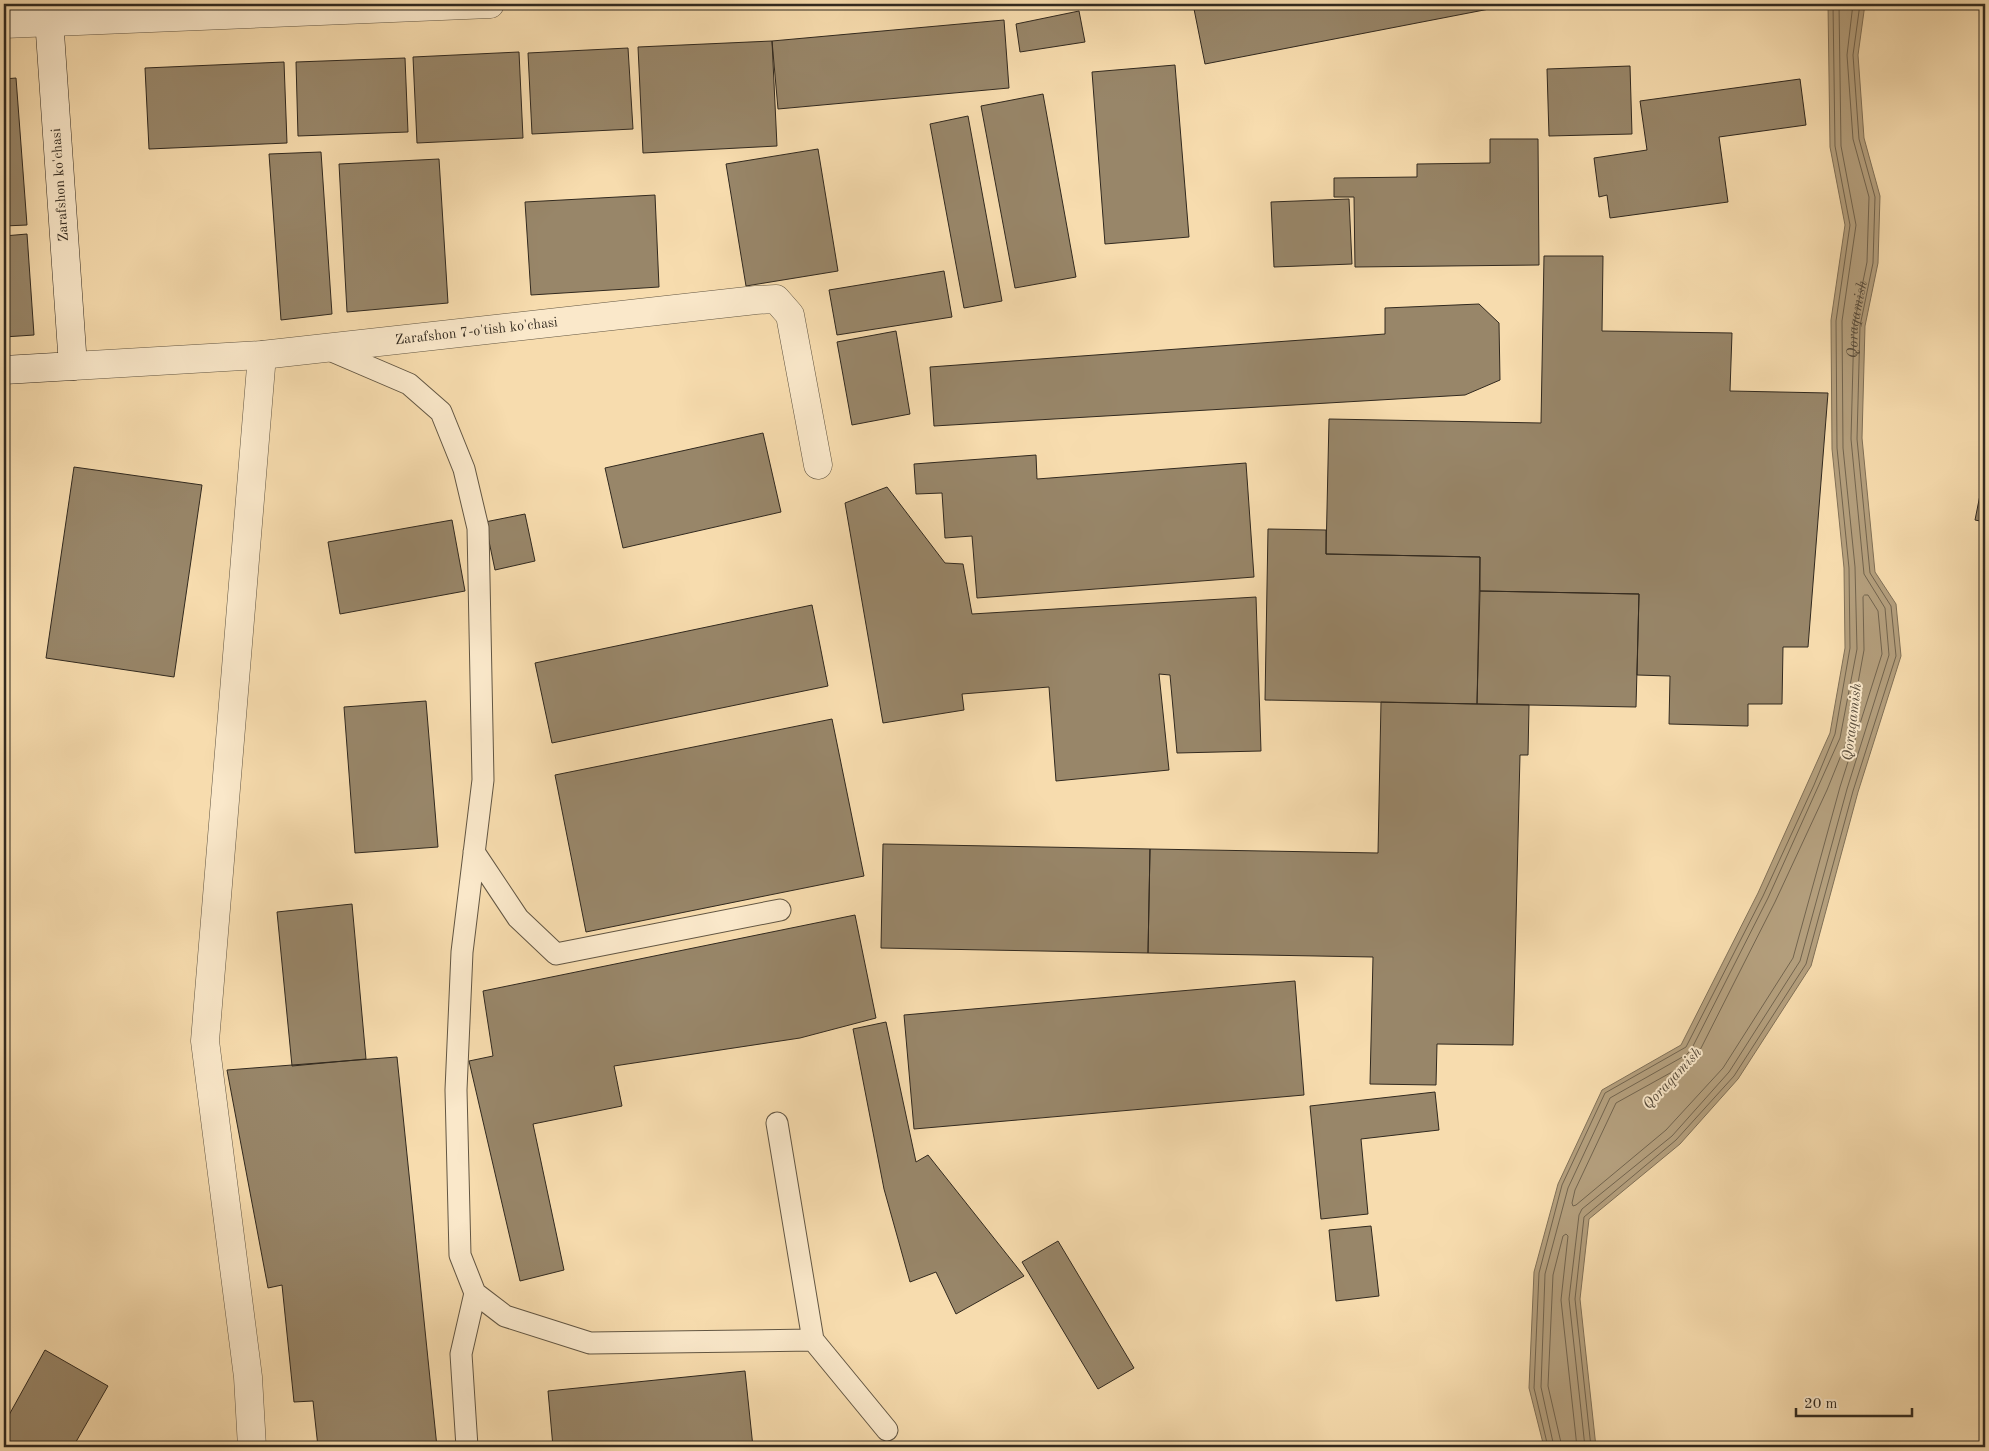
<svg xmlns="http://www.w3.org/2000/svg" width="1989" height="1451" font-family="'Old Standard TT',serif">
  <rect width="100%" height="100%" fill="#f7dcae"/>
  <filter id="stains"><feTurbulence type="fractalNoise" baseFrequency=".004" numOctaves="4"/><feColorMatrix values="0 0 0 0 .2 0 0 0 0 .09 0 0 0 0 .02 0 0 0 .5 -.17"/></filter>
  <radialGradient id="worn" r=".72"><stop offset=".6" stop-color="#630" stop-opacity="0"/><stop offset="1" stop-color="#630" stop-opacity=".3"/></radialGradient>
  <path fill="#b49f7d" stroke="#807057" d="M1828,4H1865L1858,55L1864,138L1880,196L1878,263L1865,326L1862,438L1875,572L1896,604L1901,656L1858,792L1811,966L1738,1079L1680,1144L1589,1219L1580,1299L1596,1447H1544L1529,1388L1534,1272L1558,1184L1602,1090L1681,1045L1758,893L1830,733L1845,648L1844,568L1832,449L1831,320L1845,225L1830,147Z"/>
  <g fill="none" stroke-linecap="round" stroke-linejoin="round">
    <g stroke="#72644e" stroke-width="1">
      <path d="M1865,595H1868L1878,611L1882,654L1840,787L1793,958L1723,1068L1666,1130L1576,1205L1573,1206L1572,1203L1575,1190L1616,1103L1690,1062L1697,1056L1775,902L1827,790L1848,738L1864,650L1863,597Z"/>
      <path d="M1548,1447L1534,1388L1539,1273L1562,1185L1605,1093L1686,1047L1763,896L1814,785L1835,734L1850,648L1849,568L1837,448L1836,321L1850,225L1835,146L1833,4"/>
      <path d="M1554,1447L1541,1387L1545,1274L1568,1188L1610,1098L1686,1055L1691,1050L1768,898L1840,738L1857,649L1855,567L1843,448L1842,321L1856,225L1841,146L1839,4"/>
      <path d="M1562,1447L1548,1386L1553,1275L1563,1236L1566,1234L1568,1236L1561,1300L1577,1447"/>
      <path id="s1" d="M1585,1447L1569,1299L1579,1215L1582,1209L1672,1136L1729,1072L1800,961L1847,789L1889,655L1885,608L1864,574L1851,439L1854,325L1867,262L1869,197L1853,139L1847,55L1853,4"/>
      <path d="M1591,1447L1575,1299L1584,1217L1676,1140L1734,1076L1806,964L1853,791L1896,656L1891,606L1870,573L1857,439L1860,326L1873,263L1875,197L1859,139L1853,55L1860,4"/>
    </g>
  </g>
  <path fill="#988669" stroke="#31291f" d="M1193,4H1515L1205,64Z
    M1079,11L1085,42L1020,52L1016,24Z
    M1004,20L1009,88L778,109L772,41Z
    M772,41L777,146L643,153L638,47Z
    M628,48L633,129L532,134L528,53Z
    M519,52L523,138L417,143L413,57Z
    M405,58L408,132L298,136L296,62Z
    M284,62L287,143L149,149L145,68Z
    M1175,65L1189,237L1105,244L1092,72Z
    M1630,66L1632,134L1549,136L1547,69Z
    M16,78L27,225L4,226V79Z
    M1800,79L1806,125L1719,137L1728,202L1610,218L1607,195L1599,197L1594,158L1647,150L1640,101Z
    M1043,94L1076,277L1015,288L981,106Z
    M968,116L1002,301L964,308L930,124Z
    M1490,139H1538L1539,265L1355,267L1354,197H1334V178L1417,177V164L1490,163Z
    M818,149L838,271L746,286L726,164Z
    M321,152L332,314L281,320L269,154Z
    M439,159L448,303L347,312L339,164Z
    M655,195L659,287L531,295L525,202Z
    M1349,199L1352,264L1274,267L1271,202Z
    M27,234L34,335L4,337V236Z
    M1544,256H1603L1602,331L1732,333L1730,391L1828,393L1808,647H1783L1782,704H1748V726L1669,724L1670,676L1637,675L1639,594L1480,591V557L1326,554L1329,419L1541,423Z
    M944,271L952,317L837,335L829,290Z
    M1479,304L1499,323L1500,380L1465,395L934,426L930,367L1385,334V308Z
    M896,331L910,414L852,425L837,342Z
    M763,433L781,512L623,548L605,468Z
    M1036,455L1037,479L1246,463L1254,577L977,598L972,536L945,538L942,493L916,494L914,464Z
    M74,467L202,485L174,677L46,658Z
    M1985,470V522L1975,520Z
    M887,487L945,563L963,564L972,614L1256,597L1261,751L1177,753L1170,675L1159,674L1169,770L1056,781L1049,687L962,694L964,710L883,723L845,503Z
    M525,514L535,561L495,570L485,522Z
    M452,520L465,591L340,614L328,542Z
    M1268,529L1326,530V554L1480,557L1477,704L1265,700Z
    M1480,591L1639,594L1636,707L1477,704Z
    M812,605L828,686L552,743L535,663Z
    M426,701L438,847L355,853L344,707Z
    M1381,702L1529,705L1528,755H1520L1513,1045L1437,1044L1436,1085L1370,1084L1373,957L1148,953L1150,849L1378,853Z
    M832,719L864,876L586,932L555,775Z
    M883,844L1150,849L1148,953L881,948Z
    M352,904L366,1059L292,1066L277,912Z
    M855,915L876,1018L800,1038L614,1066L622,1106L533,1124L564,1270L520,1281L469,1061L493,1056L483,991Z
    M1295,981L1304,1095L914,1129L904,1015Z
    M886,1022L916,1162L928,1155L1024,1276L956,1314L936,1272L910,1282L884,1189L853,1029Z
    M397,1057L437,1447H318L313,1401L294,1402L282,1285L268,1288L227,1070Z
    M1435,1092L1439,1130L1361,1139L1368,1214L1321,1219L1310,1106Z
    M1371,1226L1379,1296L1336,1301L1329,1230Z
    M1058,1241L1134,1368L1098,1389L1022,1262Z
    M45,1350L108,1386L73,1447H4V1424Z
    M745,1371L753,1447H553L548,1391Z"/>
  <g fill="none" stroke-linecap="round" stroke-linejoin="round">
    <g stroke="#625643" stroke-width="23">
      <path id="lane" d="M325,348L409,384L441,412L464,469L478,528L483,780L462,952L456,1090L460,1255L475,1293L505,1316L590,1343L813,1340L887,1430
        M474,852L518,918L556,954L780,910
        M777,1123L813,1340
        M467,1447L461,1354L475,1293"/>
    </g>
    <g stroke="#625643" stroke-width="29">
      <g id="street">
        <path d="M4,24L490,4"/>
        <path id="s2" d="M73,366L262,355L756,300L776,299L790,315L818,465"/>
        <path d="M252,1447L248,1377L205,1041L262,355"/>
      </g>
    </g>
    <g stroke="#31291f" stroke-width="29">
      <path id="secondary" d="M4,370L73,366L48,4"/>
    </g>
    <use href="#lane" stroke="#fae8ca" stroke-width="21"/>
    <use href="#street" stroke="#fae8ca" stroke-width="28"/>
    <use href="#secondary" stroke="#fae8ca" stroke-width="28"/>
  </g>
  <g text-anchor="middle" dominant-baseline="central" stroke-width="4" stroke-linejoin="round" paint-order="stroke">
    <g font-size="14" fill="#31291f" stroke="#fae8ca">
      <text transform="translate(60 185) rotate(-94)">Zarafshon ko'chasi</text>
      <text stroke="none"><textPath href="#s2" startOffset="405">Zarafshon 7-o'tish ko'chasi</textPath></text>
    </g>
    <g font-size="15" font-style="italic" fill="#584c3b" stroke="#fae8ca">
      <text stroke="none"><textPath href="#s1" startOffset="1235">Qoraqamish</textPath></text>
      <text transform="translate(1853 722) rotate(-83)">Qoraqamish</text>
      <text transform="translate(1673 1079) rotate(-47)">Qoraqamish</text>
    </g>
  </g>
  <rect width="1989" height="1451" fill="none" stroke="#f7dcae" stroke-width="20"/>
  <rect x="5" y="5" width="1979" height="1441" fill="none" stroke="#31291f" stroke-width="2.5"/>
  <rect x="10" y="10" width="1969" height="1431" fill="none" stroke="#31291f"/>
  <path d="M1796 1408v8h116v-8" fill="none" stroke="#31291f" stroke-width="2.5"/>
  <text x="1804" y="1408" font-size="15" fill="#31291f" stroke="#fae8ca" stroke-width="4" paint-order="stroke">20 m</text>
  <rect width="100%" height="100%" filter="url(#stains)"/>
  <rect width="100%" height="100%" fill="url(#worn)"/>
</svg>
